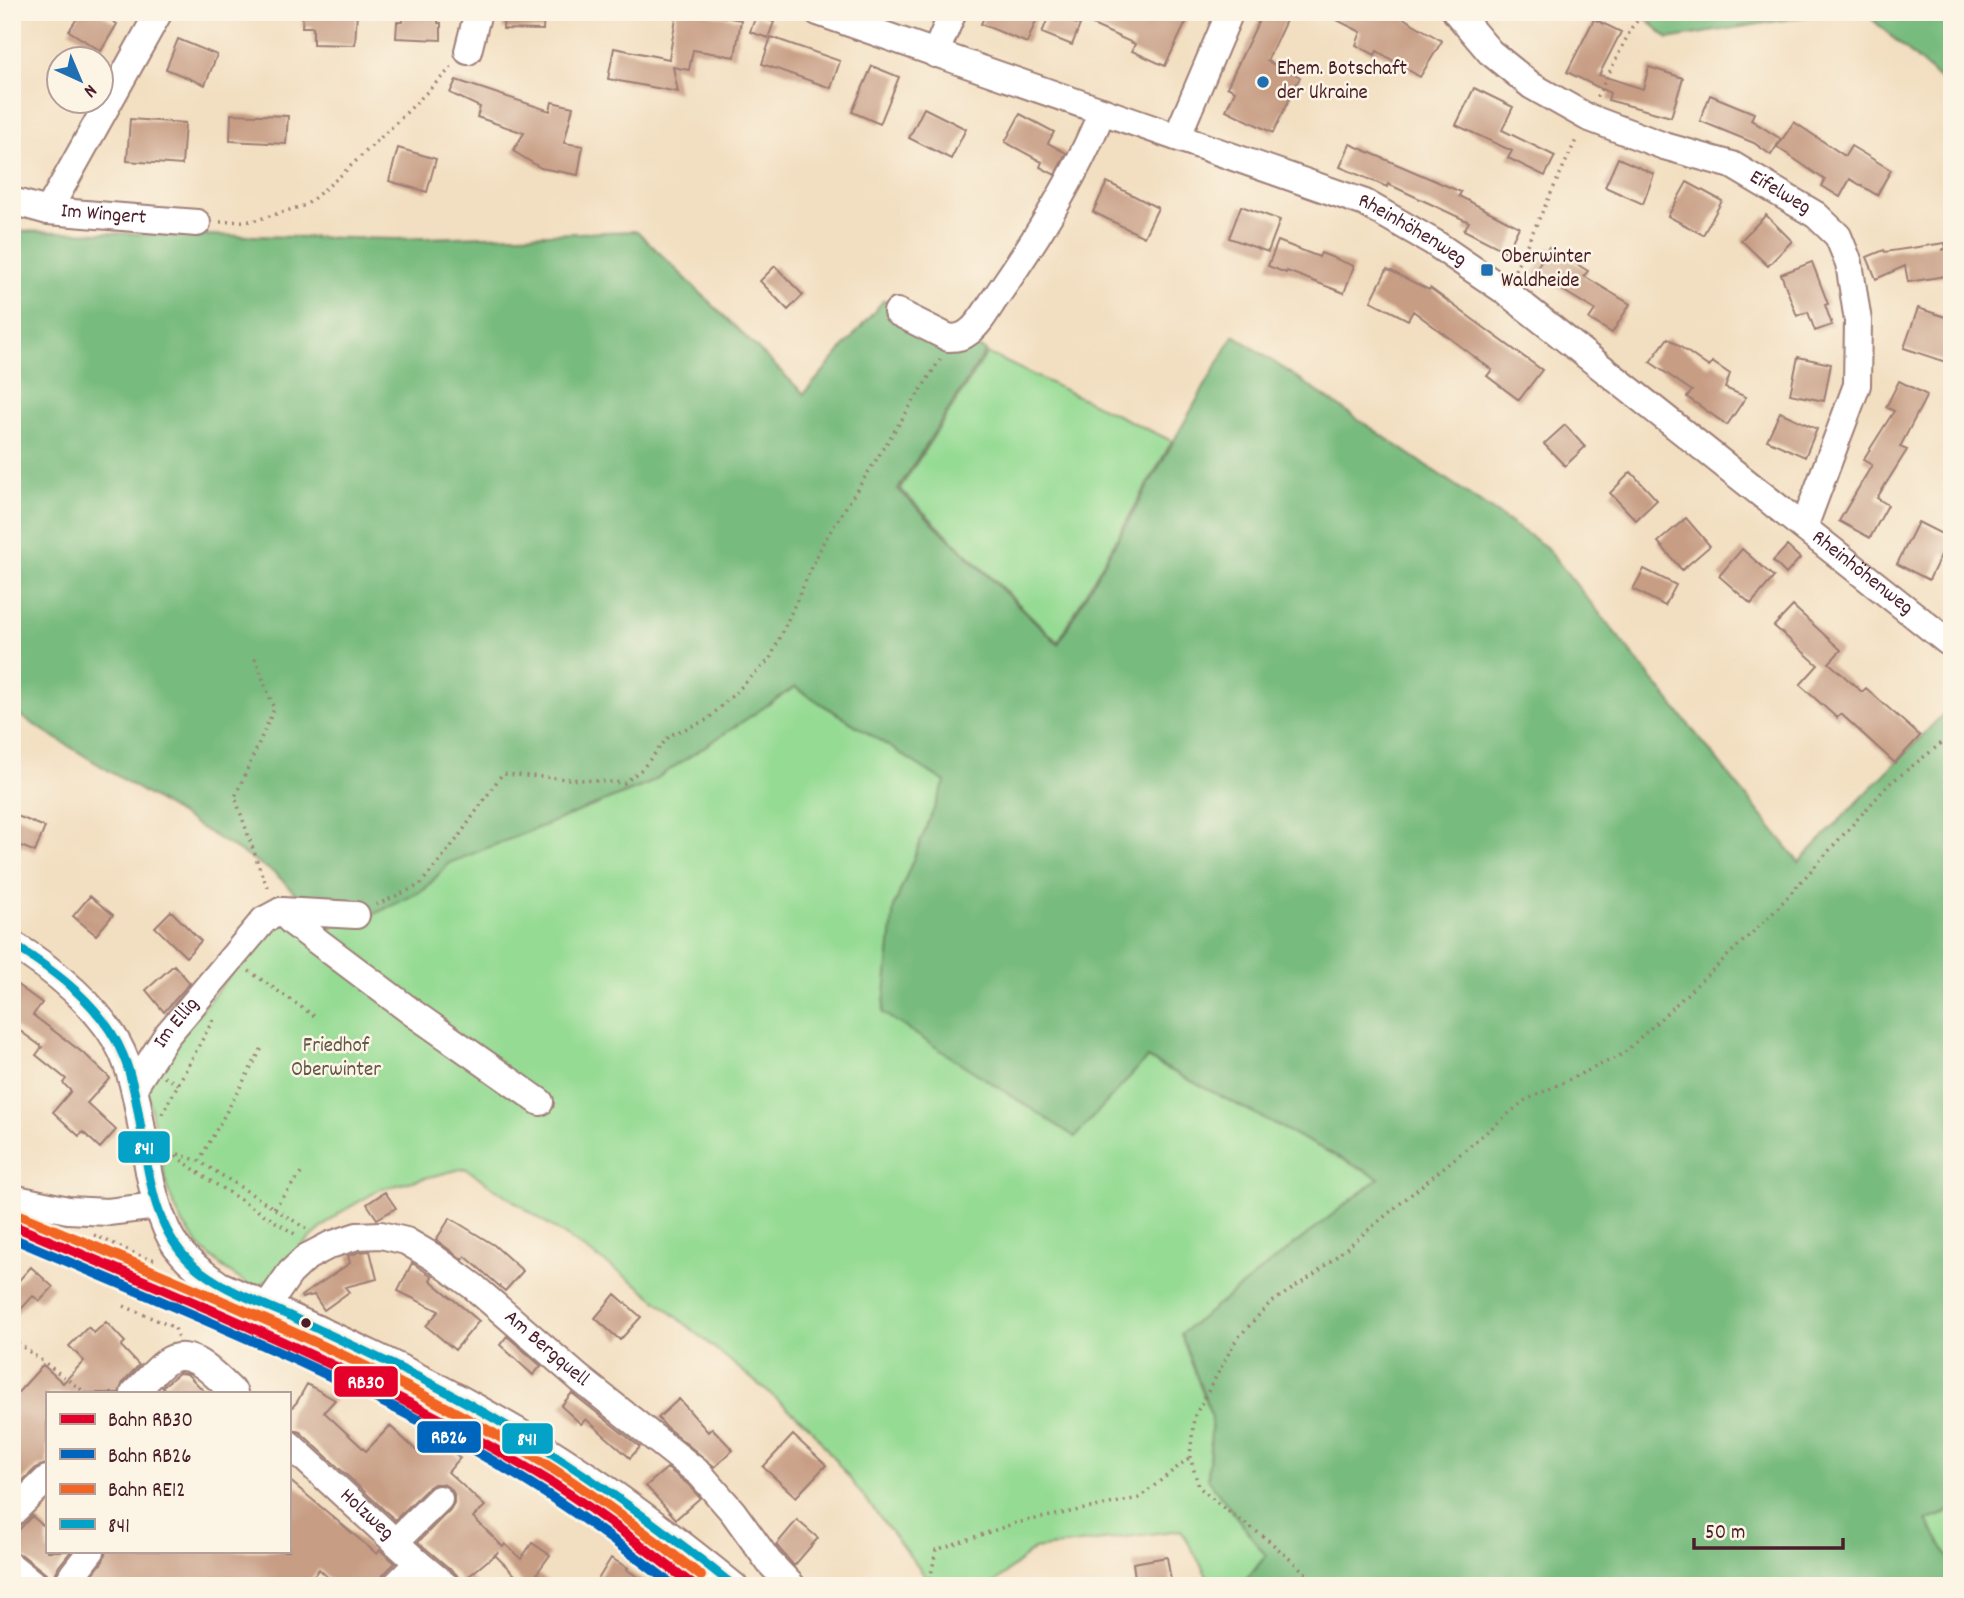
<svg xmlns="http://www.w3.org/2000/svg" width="1964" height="1598" font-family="Dekko,sans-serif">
  <rect width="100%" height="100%" fill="#fcf5e5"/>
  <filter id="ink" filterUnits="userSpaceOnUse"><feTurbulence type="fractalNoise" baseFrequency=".0143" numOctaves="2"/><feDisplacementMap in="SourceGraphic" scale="14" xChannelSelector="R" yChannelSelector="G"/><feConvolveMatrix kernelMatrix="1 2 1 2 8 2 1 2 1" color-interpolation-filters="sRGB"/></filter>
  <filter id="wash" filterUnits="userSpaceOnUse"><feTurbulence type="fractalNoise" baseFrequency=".00686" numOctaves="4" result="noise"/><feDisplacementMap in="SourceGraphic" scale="28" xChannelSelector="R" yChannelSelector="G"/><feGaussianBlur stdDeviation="1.57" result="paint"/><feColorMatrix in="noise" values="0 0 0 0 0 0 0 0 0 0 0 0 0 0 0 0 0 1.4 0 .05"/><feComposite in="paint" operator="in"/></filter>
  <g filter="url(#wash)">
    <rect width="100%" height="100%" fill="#f2dec0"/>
    <path fill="#96db94" stroke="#707d60" stroke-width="2" d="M987,353L1172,441L1058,642L900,489Z
      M794,687L946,782L894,906L1146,1058L1379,1178L1181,1334L1212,1418L1208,1479L1266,1556L1240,1586H1213L1181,1530L1034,1549L991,1586H933L808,1425L638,1285L465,1168L381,1189L338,1214L307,1241L300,1248L280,1277L252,1287L226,1270L200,1247L181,1221L167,1188L147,1090L153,1071L271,923L424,890L449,863L648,784Z
      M1952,1510V1563L1927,1521Z"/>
    <path fill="#78bb7e" stroke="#616d54" stroke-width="2" d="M1639,12H1832L1668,39Z
      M1864,12H1952V90Z
      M12,231L397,239L637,231L804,394L884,300L986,351L898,489L1058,644L1234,335L1546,547L1799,862L1952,705V1510L1927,1521L1952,1563V1586H1240L1266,1556L1208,1479L1212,1418L1181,1334L1379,1178L1147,1058L1075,1137L883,1013L894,906L945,782L795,687L648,784L449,863L424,890L360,921L292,922L299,897L276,874L12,711Z"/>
    <g id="blocks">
      <path fill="#c79d84" d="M81,12H98L117,24L101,51L69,31Z
        M303,12H357L355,45L313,44V27H302Z
        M403,12H438V23H441V40L396,38L397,22H403Z
        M504,12H544L543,30L503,29Z
        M677,12H697L741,20L735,57L693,50L689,70L673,67L678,92L608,79L614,48L669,59Z
        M986,12H1023L1037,18L1027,43L981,24Z
        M1064,12H1191L1165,66L1132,51L1135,44Z
        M1263,12H1290L1267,61L1300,77L1273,133L1226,110L1235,91L1227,87Z
        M1321,12H1393L1442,41L1420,77L1377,51L1375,55L1356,45L1361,32Z
        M1050,13L1080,25L1072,45L1042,33Z
        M756,16L774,22L768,38L750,32Z
        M1594,19L1621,32L1599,75L1643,89L1649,67L1683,78L1671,117L1608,100L1610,93L1567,72Z
        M771,37L840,61L831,88L762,64Z
        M178,39L217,55L205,85L166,69Z
        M872,66L899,77L880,124L852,112Z
        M456,80L550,111L552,102L573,107L564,143L583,146L578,175L541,168L513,151L524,133L477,117L480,107L450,93Z
        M1474,88L1513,107L1502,130L1555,156L1545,176L1508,158L1512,151L1456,125Z
        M1710,95L1754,113L1751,120L1781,139L1771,155L1754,143L1700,121Z
        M924,108L966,129L951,159L909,138Z
        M231,114L288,116L286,144L230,141Z
        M1020,114L1054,132L1048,143L1066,153L1055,175L1040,167L1042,162L1005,142Z
        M130,119L185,123L182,165L127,161Z
        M1794,122L1845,156L1851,146L1891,170L1877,195L1850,179L1840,197L1822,186L1825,180L1777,147Z
        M1350,144L1461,192L1459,196L1519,227L1507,252L1464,230L1469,222L1388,184L1387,187L1340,167Z
        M398,148L436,159L427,192L389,181Z
        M1618,158L1654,174L1643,204L1605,187Z
        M1107,182L1158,208L1144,237L1093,212Z
        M1687,182L1722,201L1703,235L1668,216Z
        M1241,206L1280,220L1268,252L1229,238Z
        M1766,215L1792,241L1768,266L1741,240Z
        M1278,241L1319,257L1321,253L1354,266L1344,293L1287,271L1286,273L1268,266Z
        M1945,243L1946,248L1942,250L1952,248V275L1908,282L1905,266L1876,279L1867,257L1884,250L1885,252Z
        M1549,247L1588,271L1584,276L1630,304L1612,333L1589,319L1595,310L1534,273Z
        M1812,262L1828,304L1825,305L1832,325L1815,331L1808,312L1797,316L1781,274Z
        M775,266L803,295L788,310L760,281Z
        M1387,269L1429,290L1430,288L1542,370L1519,400L1487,376L1492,370L1413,311L1408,320L1371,301Z
        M1918,308L1952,319V364L1904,348Z
        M1668,338L1709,367L1712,362L1730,374L1725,388L1746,397L1727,425L1687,397L1692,391L1650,362Z
        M1798,357L1831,364L1824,401L1790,394Z
        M1899,381L1927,395L1900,447L1907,450L1877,498L1888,505L1870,538L1839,521L1872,465L1863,460L1894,411L1886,407Z
        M1780,412L1817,429L1805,457L1767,440Z
        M1565,425L1585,447L1565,466L1544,444Z
        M1631,472L1657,500L1636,520L1610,493Z
        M1686,518L1710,546L1682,570L1658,542Z
        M1918,522L1952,539V558L1942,553L1929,580L1897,564Z
        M1787,546L1800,558L1786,574L1773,561Z
        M1742,549L1774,577L1751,604L1719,576Z
        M1644,569L1676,585L1665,606L1633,589Z
        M1793,606L1841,650L1829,663L1862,692L1866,688L1920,736L1895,763L1841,714L1837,718L1800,685L1818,665L1774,626Z
        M12,814L45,827L35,852L12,842Z
        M90,896L113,915L96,935L73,916Z
        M171,911L201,941L186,957L155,927Z
        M174,965L190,983L164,1012L146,990Z
        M12,981L42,1003L33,1015L87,1056L110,1078L87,1103L116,1130L100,1148L83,1132L79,1136L53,1112L71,1091L63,1083L66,1079L36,1055L42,1047L12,1025Z
        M385,1192L396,1208L377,1219L367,1204Z
        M450,1218L494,1245L523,1271L505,1291L465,1256L463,1260L436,1240Z
        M370,1251L377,1279L345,1287L349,1292L324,1310L314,1295L302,1298L301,1296L350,1263L348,1256L360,1252Z
        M412,1263L432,1276L430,1280L479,1321L455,1350L426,1326L439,1311L398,1291Z
        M31,1267L53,1287L40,1301L33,1296L12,1319V1288Z
        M615,1294L641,1317L620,1340L595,1318Z
        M106,1322L125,1342L121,1346L139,1365L123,1382L119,1393H47V1464L37,1467L17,1486L12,1482V1399L43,1365L63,1383L84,1361L69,1346L88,1327L94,1333Z
        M507,1336L541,1366L533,1375L500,1345Z
        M179,1373L187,1374L206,1393H169L162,1387Z
        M307,1384L335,1400L324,1412L366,1451L390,1426L418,1452L422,1448L430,1455L441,1442L460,1458L448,1472L485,1506L473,1517L503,1547L505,1544L521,1559L532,1543L550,1555L537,1573L555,1586H526L495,1555L498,1552L469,1576L480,1586H461L460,1580L456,1574L418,1542L450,1510L454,1503V1494L451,1489L443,1484H434L429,1487L395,1520L300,1432L289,1429V1411L297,1402Z
        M572,1393L640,1447L630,1458L586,1419L581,1424L561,1406Z
        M679,1399L708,1432L712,1428L733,1450L715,1467L666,1427L658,1418Z
        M793,1435L826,1465L796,1497L763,1467Z
        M667,1468L689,1485L700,1498L676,1519L646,1486Z
        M289,1480L377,1554L380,1550L395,1563L383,1575L380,1586H337L319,1569L305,1586H84L103,1561L106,1551H289Z
        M32,1516L47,1529V1551H71L59,1566L51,1583L46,1574L22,1555L12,1552V1537Z
        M797,1520L818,1538L794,1566L776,1545Z
        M1167,1557L1172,1586H1136L1133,1563Z
        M611,1558L628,1568L627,1570L652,1586H594Z"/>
    </g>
  </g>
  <g filter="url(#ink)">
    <use href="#blocks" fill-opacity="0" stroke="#9e7e76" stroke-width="2"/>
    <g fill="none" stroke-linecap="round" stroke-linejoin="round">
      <g stroke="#9e7e76" stroke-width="30">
        <g id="minor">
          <path id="s1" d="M818,12L1365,203L1433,242L1505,291L1948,642"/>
          <path id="s2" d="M1456,12L1490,52L1532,86L1587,117L1664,146L1732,165L1816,215L1838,236L1849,263L1858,321L1857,385L1804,527"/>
          <path d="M468,51L478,12"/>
          <path d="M935,54L953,12"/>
          <path d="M1177,137L1230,12"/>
          <path id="s3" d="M12,201L48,211L197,223"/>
          <path d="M48,211L159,12"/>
          <path d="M897,312L949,338C956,338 963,337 969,332C981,323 989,306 998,294C1037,238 1077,175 1102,111"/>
          <path d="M281,911L292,922L413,1013L540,1102"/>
          <path d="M12,944C52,968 102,1009 122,1052C145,1104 141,1165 162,1218C166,1229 172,1242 180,1251C191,1265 206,1275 220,1285C311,1326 403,1366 489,1415C576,1463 657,1523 734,1586"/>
          <path id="s4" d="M134,1087L167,1035L264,920L281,911L356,915"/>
          <path d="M12,1198L68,1210L108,1212L157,1206"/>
          <path id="s5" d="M267,1306L290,1273L307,1257L330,1245L357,1236L381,1235L406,1241L433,1257L474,1287L579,1378L700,1474L733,1512L769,1562L792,1586"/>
          <path d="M134,1393C145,1383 154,1371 166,1362C191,1344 217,1378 234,1393"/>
          <path id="s6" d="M289,1444L418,1563L446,1586"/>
          <path d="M12,1513L47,1479"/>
          <path d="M395,1542L439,1499"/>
          <path d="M12,1567L36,1586"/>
          <path d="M66,1586L73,1574L91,1551"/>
          <path d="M395,1586L418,1563"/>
        </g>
      </g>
      <path stroke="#9e7e76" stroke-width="3.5" stroke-dasharray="2 5" stroke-linecap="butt" d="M1597,97L1632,27L1645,12
        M220,222L253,221L306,205L340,176L395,124L452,67
        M1515,270L1577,138
        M255,658L274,709L235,797L262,875L270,891
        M376,905L420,885L457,839L502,774L624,783L642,769L670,735L707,720L770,659L823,543L941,358
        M249,971L317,1018
        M164,1077L178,1084
        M162,1114L215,1016
        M170,1152L209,1180L298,1236
        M178,1154L199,1161L310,1231
        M199,1161L262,1048
        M274,1208L303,1171
        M72,1235L141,1264
        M94,1235L145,1258L158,1260
        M124,1306L175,1328L178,1337
        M12,1339L86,1393
        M929,1586L936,1550L1016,1523L1139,1498L1190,1457
        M1308,1586L1309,1576L1267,1539L1222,1507L1199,1487L1190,1457L1194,1417L1236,1340L1269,1304L1315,1274L1524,1101L1623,1054L1771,915L1889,784L1952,735"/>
      <use href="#minor" stroke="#fff" stroke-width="26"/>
      <g stroke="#fcf5e5" stroke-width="14">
        <path id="bus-1" d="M12,944C55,971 103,1006 123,1055C150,1119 137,1213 191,1263C218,1288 254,1300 288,1315C333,1336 377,1357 422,1379C534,1436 636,1507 734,1586"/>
      </g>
      <use href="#bus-1" stroke="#04a2c6" stroke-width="9"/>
      <g stroke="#fcf5e5" stroke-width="16">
        <path id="rail-1" d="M12,1225C190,1300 368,1373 534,1472C590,1505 642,1546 694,1586"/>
      </g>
      <g stroke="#fcf5e5" stroke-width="16">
        <path id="rail-2" d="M12,1238C188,1313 368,1383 531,1484C581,1515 627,1550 674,1586"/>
      </g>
      <g stroke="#fcf5e5" stroke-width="16">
        <path id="rail-3" d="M17,1214C195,1289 377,1361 542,1462C598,1497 650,1536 701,1576"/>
      </g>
      <use href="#rail-1" stroke="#e4002b" stroke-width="10"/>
      <use href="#rail-2" stroke="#0065bd" stroke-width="10"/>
      <use href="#rail-3" stroke="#f26522" stroke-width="10"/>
    </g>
  </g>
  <g fill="#1f6fb2" stroke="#fcf5e5" stroke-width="2.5">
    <circle cx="1263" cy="82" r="7"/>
    <rect x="1480" y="263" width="14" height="14" rx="3.5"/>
  </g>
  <circle fill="#4a1f2b" stroke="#fcf5e5" stroke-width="2.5" cx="306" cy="1323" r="6"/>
  <g text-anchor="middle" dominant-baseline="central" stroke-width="5" stroke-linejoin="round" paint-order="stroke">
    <g font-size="21" fill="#4a1f2b" stroke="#fcf5e5" text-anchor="start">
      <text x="1277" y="70">Ehem. Botschaft<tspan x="1277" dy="24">der Ukraine</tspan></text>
      <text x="1501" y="258">Oberwinter<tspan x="1501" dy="24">Waldheide</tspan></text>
    </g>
    <g font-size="21" fill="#4a1f2b" stroke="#fcf5e5">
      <text stroke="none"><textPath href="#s2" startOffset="378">Eifelweg</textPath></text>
      <text stroke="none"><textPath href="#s3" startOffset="93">Im Wingert</textPath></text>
      <text stroke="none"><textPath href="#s1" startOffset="634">Rheinhöhenweg</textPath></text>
      <text stroke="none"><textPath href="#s1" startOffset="1200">Rheinhöhenweg</textPath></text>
      <text stroke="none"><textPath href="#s4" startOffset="77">Im Ellig</textPath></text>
      <text stroke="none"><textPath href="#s5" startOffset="345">Am Bergquell</textPath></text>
      <text stroke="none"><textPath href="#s6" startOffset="105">Holzweg</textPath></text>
    </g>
    <g font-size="21" fill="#61574a" stroke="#fcf5e5">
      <text x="336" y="1047">Friedhof<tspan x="336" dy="24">Oberwinter</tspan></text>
    </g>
  </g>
  <g stroke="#fcf5e5" stroke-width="2.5">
    <rect x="117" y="1130" width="54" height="34" rx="7" fill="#04a2c6"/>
    <rect x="333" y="1365" width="66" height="33" rx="7" fill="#e4002b"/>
    <rect x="416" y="1420" width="66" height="34" rx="7" fill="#0065bd"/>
    <rect x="501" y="1422" width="53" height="33" rx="7" fill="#04a2c6"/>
  </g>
  <g font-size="19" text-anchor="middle" font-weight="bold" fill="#fff">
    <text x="144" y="1154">841</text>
    <text x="366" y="1388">RB30</text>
    <text x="449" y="1443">RB26</text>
    <text x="527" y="1445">841</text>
  </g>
  <rect width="1964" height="1598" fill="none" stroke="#fcf5e5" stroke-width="42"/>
  <rect x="46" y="1392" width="245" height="161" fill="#fcf5e5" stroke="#b59f9b" stroke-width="2"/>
  <rect x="60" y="1414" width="35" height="10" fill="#e4002b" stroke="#b59f9b" stroke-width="2"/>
  <text x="108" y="1426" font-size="21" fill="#4a1f2b">Bahn RB30</text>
  <rect x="60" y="1449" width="35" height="10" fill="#0065bd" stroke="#b59f9b" stroke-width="2"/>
  <text x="108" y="1462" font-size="21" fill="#4a1f2b">Bahn RB26</text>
  <rect x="60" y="1484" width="35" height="10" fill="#f26522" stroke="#b59f9b" stroke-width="2"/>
  <text x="108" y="1496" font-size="21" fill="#4a1f2b">Bahn RE12</text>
  <rect x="60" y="1519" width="35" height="10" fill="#04a2c6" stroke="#b59f9b" stroke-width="2"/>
  <text x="108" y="1532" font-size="21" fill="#4a1f2b">841</text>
  <g transform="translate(80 80) rotate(136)"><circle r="33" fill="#fcf5e5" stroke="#b59f9b" stroke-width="2"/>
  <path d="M0-5L12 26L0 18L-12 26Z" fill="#1f6fb2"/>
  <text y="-10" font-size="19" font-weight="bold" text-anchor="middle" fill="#4a1f2b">N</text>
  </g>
  <path d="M1694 1538v10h149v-10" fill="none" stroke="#4a1f2b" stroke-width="3.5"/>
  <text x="1705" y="1538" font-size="21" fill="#4a1f2b" stroke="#fcf5e5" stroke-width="5" paint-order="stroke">50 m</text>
</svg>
